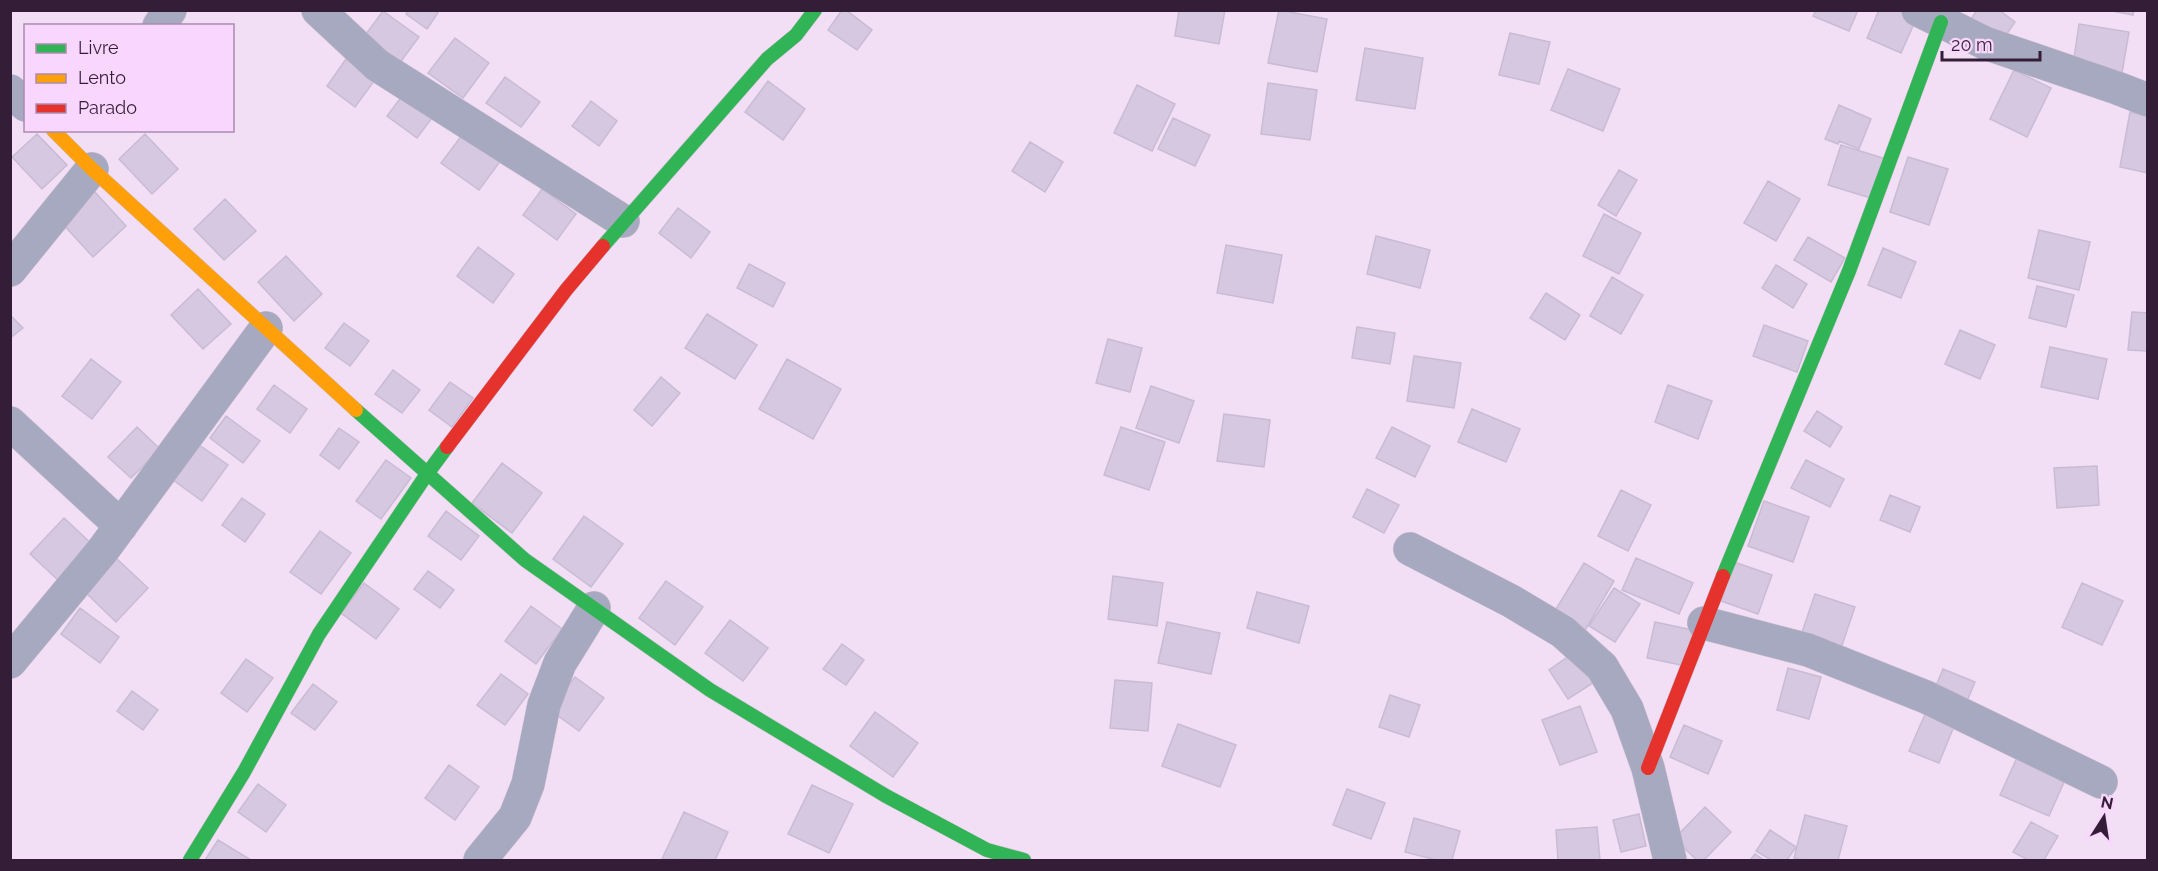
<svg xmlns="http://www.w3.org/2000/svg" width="2158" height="871" font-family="Raleway,sans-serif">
  <rect width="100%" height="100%" fill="#f2dff5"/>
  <path fill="#d7c8e2" stroke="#c9bbd3" stroke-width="1.5" d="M408,10H434L438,13L427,29L406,14Z
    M842,10H846L872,30L857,50L828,30Z
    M1179,10H1225L1219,44L1175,36Z
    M1279,10L1327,19L1317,72L1268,63Z
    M1816,10H1858L1849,31L1813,16Z
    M1879,10H1903L1917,17L1901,53L1867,38Z
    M1977,10H1999L2015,22L2000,44L1969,22Z
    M2107,10H2134L2133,15Z
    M383,11L419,37L399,64L363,38Z
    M2079,24L2129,32L2122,73L2073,65Z
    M1510,33L1550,42L1539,84L1499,75Z
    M455,38L489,63L463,98L428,73Z
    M1365,48L1423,58L1415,109L1356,100Z
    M346,59L375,80L355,107L327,86Z
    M1568,69L1620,89L1603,131L1551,110Z
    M2014,70L2051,88L2027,137L1990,119Z
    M505,77L540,102L521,127L486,103Z
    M768,81L805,109L783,140L745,112Z
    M1268,83L1317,90L1310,140L1261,134Z
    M1137,85L1175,104L1152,151L1114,133Z
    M402,96L432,118L417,138L387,116Z
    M591,101L617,121L599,146L572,126Z
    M1839,105L1871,119L1859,149L1839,141L1838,144L1825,139Z
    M2130,112L2148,116V173L2120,167Z
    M1173,118L1210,135L1195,166L1158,149Z
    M465,131L502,159L479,190L441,163Z
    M37,134L67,165L42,189L12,157Z
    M145,134L178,169L152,194L119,159Z
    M1030,142L1063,162L1045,192L1012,171Z
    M1841,145L1886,159L1874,199L1828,185Z
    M1908,157L1948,169L1929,225L1890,212Z
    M1619,170L1637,180L1616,216L1598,205Z
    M1768,181L1800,199L1776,241L1744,223Z
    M542,189L576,214L557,240L523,215Z
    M94,191L126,226L93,257L61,222Z
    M225,199L256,231L224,260L194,229Z
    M678,208L710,232L691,258L659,233Z
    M1604,214L1641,233L1619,274L1583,256Z
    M2039,230L2090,242L2079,290L2028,278Z
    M1376,236L1430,250L1420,288L1367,274Z
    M1808,237L1845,258L1831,282L1794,260Z
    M1226,245L1282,255L1273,303L1217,293Z
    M478,247L514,274L493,303L457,276Z
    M1883,248L1916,262L1901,298L1868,285Z
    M286,256L322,294L294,321L258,282Z
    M749,264L785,283L773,307L737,288Z
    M1776,265L1807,284L1793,308L1762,288Z
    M1612,277L1643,295L1621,334L1590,316Z
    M2037,286L2074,295L2066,327L2029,318Z
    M198,289L231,324L203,349L171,315Z
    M1546,293L1580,315L1565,340L1530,318Z
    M2132,312L2148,313V351L2128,350Z
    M707,314L757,345L735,379L685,348Z
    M10,315L23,328L10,338Z
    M344,323L369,341L350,366L325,348Z
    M1764,325L1808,341L1797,372L1753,356Z
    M1357,327L1395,333L1390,364L1352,358Z
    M1960,330L1995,345L1980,379L1945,364Z
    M1108,339L1142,348L1130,392L1096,383Z
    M2050,347L2107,359L2098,399L2041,387Z
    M1414,356L1461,363L1454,408L1407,401Z
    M91,359L121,382L92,419L62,396Z
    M787,359L841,389L813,439L759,409Z
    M393,370L420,390L402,413L375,394Z
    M661,377L680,393L652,426L634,410Z
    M450,382L473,398L452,427L429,410Z
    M274,385L307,409L290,433L257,409Z
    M1668,385L1712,401L1698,439L1655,422Z
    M1151,386L1194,401L1179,443L1136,428Z
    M1472,409L1520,429L1506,462L1458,442Z
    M1817,411L1842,427L1830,447L1804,431Z
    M1224,414L1270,420L1264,467L1217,461Z
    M226,416L260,441L243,463L210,438Z
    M137,427L160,449L131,478L108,457Z
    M1121,427L1165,442L1149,490L1104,475Z
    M1392,427L1430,446L1415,477L1376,458Z
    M339,428L359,442L339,469L320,455Z
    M195,442L228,465L202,501L169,477Z
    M386,460L411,478L381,519L356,501Z
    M1806,460L1844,479L1830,507L1791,488Z
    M502,463L542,493L512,533L472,503Z
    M2097,466L2099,505L2057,508L2054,468Z
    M1367,489L1399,505L1384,533L1353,517Z
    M1621,490L1651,505L1628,551L1598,536Z
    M1890,495L1920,507L1910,532L1880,520Z
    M242,498L265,514L245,542L222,525Z
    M1764,501L1809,517L1793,562L1748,546Z
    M446,511L479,536L461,560L428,536Z
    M584,516L623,544L591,587L553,559Z
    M64,518L94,546L60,582L30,554Z
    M320,531L351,553L321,594L290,572Z
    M116,558L148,588L116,622L84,591Z
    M1636,558L1693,583L1679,614L1622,590Z
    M1734,562L1772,575L1758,614L1721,601Z
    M1584,563L1614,581L1584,632L1553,614Z
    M428,571L454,590L440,608L414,589Z
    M1113,576L1163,583L1157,626L1108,619Z
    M666,581L703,607L675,645L639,618Z
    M364,583L399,609L376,639L341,613Z
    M2082,583L2123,601L2102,645L2062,627Z
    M1614,588L1640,604L1615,642L1589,626Z
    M1257,592L1309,606L1299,643L1247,628Z
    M1815,594L1855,607L1840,651L1800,638Z
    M531,606L562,629L536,664L505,641Z
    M80,608L119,637L100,663L61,634Z
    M730,620L768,648L743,681L705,653Z
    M1167,622L1220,633L1211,674L1158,663Z
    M1655,622L1693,630L1686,666L1647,658Z
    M842,644L864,660L846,685L823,669Z
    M1576,651L1596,681L1568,699L1549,670Z
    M246,659L273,678L247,712L221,693Z
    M1788,668L1821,677L1809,719L1777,710Z
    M1943,669L1975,682L1965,706L1933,693Z
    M501,674L528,694L505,725L477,705Z
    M575,677L604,698L579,731L550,710Z
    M1115,680L1152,683L1148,731L1110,728Z
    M313,684L337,702L315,730L291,713Z
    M132,691L158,710L143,730L117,711Z
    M1390,695L1420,705L1409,737L1379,727Z
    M1580,706L1597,752L1560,765L1542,720Z
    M875,712L918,743L893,777L850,746Z
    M1926,712L1955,724L1939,763L1909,751Z
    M1178,724L1236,745L1220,787L1162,766Z
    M1684,725L1722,741L1708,774L1670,757Z
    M2020,751L2068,773L2049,816L2000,795Z
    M449,765L479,787L455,820L425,798Z
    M258,784L286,805L266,832L238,812Z
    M812,785L853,804L829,853L788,834Z
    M1347,789L1385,803L1371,839L1333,825Z
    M1705,807L1731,832L1704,860H1697L1674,839Z
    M684,812L728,832L715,860L662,859Z
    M1639,814L1646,846L1621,852L1613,820Z
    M1805,815L1847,826L1838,860H1803L1794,858Z
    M1414,818L1460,831L1452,860H1436L1405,852Z
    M2031,822L2058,836L2044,860H2028L2013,852Z
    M1597,827L1600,860H1558L1556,830Z
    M1770,830L1796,847L1787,860H1771L1756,851Z
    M218,840L251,860H205Z
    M1755,854L1764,860H1750Z"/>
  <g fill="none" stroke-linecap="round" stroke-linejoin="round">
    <g stroke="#cebed1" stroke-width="34">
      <path id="street" d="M318,10L377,65L623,221
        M1918,10L1985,43L2117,88L2148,100
        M159,26L170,10
        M10,91L26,105
        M10,270L92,169
        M10,423L121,526
        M1410,549L1511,601L1563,632L1602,667L1627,709L1648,768L1670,860
        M1704,623L1808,650L1926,697L2101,782
        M10,662L103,550L266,328
        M480,860L515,817L528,784L544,705L560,663L594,608"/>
    </g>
    <g stroke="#cebed1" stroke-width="15">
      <path id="fast" d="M603,246L767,59L796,35L815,10
        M356,410L525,560L710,690L886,796L987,850L1024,860
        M1723,576L1849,271L1941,22
        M190,860L244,772L319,634L427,474L447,447"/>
    </g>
    <g stroke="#cebed1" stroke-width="15">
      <path id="slow" d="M53,130L92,169L356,410"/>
    </g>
    <g stroke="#cebed1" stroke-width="15">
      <path id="jam" d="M447,447L566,290L603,246
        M1648,768L1723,576"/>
    </g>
    <use href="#street" stroke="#a6a9bf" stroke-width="33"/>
    <use href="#fast" stroke="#30b455" stroke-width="14"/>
    <use href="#slow" stroke="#ff9f0a" stroke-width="14"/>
    <use href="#jam" stroke="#e5322d" stroke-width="14"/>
  </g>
  <rect width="2158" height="871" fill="none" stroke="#341e37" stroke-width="24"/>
  <rect x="24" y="24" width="210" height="108" fill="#f9d6fe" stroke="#aa8cae" stroke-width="1.5"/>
  <rect x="36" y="44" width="30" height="9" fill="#30b455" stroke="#aa8cae" stroke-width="1.5"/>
  <text x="78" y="54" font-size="18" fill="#341e37">Livre</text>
  <rect x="36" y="74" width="30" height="9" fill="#ff9f0a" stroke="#aa8cae" stroke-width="1.5"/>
  <text x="78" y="84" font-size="18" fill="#341e37">Lento</text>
  <rect x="36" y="104" width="30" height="9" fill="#e5322d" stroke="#aa8cae" stroke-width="1.5"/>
  <text x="78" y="114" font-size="18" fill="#341e37">Parado</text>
  <g transform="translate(2104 817) rotate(12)" stroke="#f9d6fe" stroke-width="4.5" paint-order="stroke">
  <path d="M0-4.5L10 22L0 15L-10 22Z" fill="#341e37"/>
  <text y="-9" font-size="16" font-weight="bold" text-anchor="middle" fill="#341e37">N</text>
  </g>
  <path d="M1942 51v9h98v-9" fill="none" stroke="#341e37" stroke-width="3"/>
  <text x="1951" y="51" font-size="18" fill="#341e37" stroke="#f9d6fe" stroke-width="4.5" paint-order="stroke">20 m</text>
</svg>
